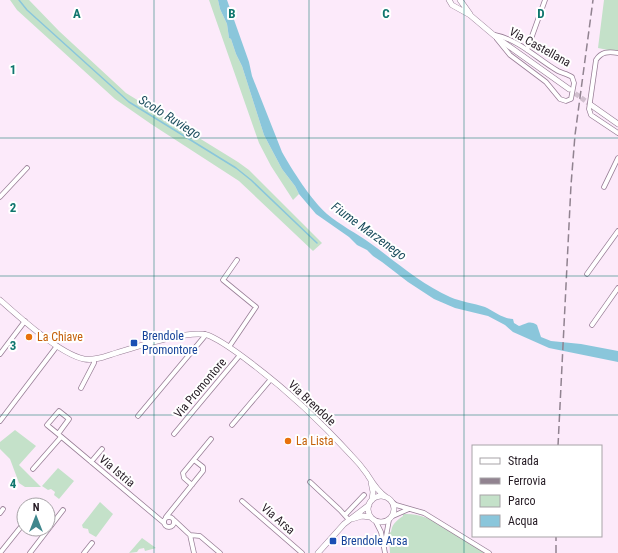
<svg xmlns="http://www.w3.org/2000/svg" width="618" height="553" font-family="'Roboto Condensed',sans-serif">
  <rect width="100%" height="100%" fill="#fceafa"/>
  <path fill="#c4e1c9" d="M10,0H29L59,31L126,93L238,162L249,170L322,243L313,251L239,181L151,124L115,99L17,10Z
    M209,0H218L220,9L227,24L229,38L231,39L236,54L242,66L264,135L282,169L295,186L299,194L293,200L271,166L259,143Z
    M604,0H618V52L598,48Z
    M15,430L36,446L19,465L41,487H25L19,483L10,459L0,449V442Z
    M58,468L74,481L59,499L54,495L55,492L51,489L48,490L42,486Z
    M100,502L113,514L96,537L89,533L88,529L83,528L82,525Z
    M403,514C432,512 461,538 485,553H390L389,533L391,532C392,524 396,521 403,516Z
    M142,538L156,548L145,551L144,548L139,549L137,552L129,553Z"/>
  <path fill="#8ac6db" d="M218,0H227L249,62L252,76L282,152C292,170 312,201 327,214C340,225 356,233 370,243C395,261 421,284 450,297C461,302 474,303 485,307C494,311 503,319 513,319L514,323L519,326C527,324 529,320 537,325L541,337L551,341L581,344L618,351V362L549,348L513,332L505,325L488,316L455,308L434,299L408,282L382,262L373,256L367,250L357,245L349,237L316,214L299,194L295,186L282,169L264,135L242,66L236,54L231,39L229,38L227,24L220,9Z"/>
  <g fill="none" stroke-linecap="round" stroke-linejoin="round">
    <path stroke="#8ac6db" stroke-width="1.5" d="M19,0L27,10L129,102L236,168L251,180L317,243"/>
    <path stroke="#d1c0cf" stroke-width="5" stroke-dasharray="5 2.5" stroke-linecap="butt" d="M569,89L591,105"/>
    <g stroke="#987e96" stroke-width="5.5">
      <path id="minor" d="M495,35C520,40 537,59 558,71C562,73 568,74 572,77L574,83L571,99L566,101L560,99L546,82L510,55L497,39
        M527,50L545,0
        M618,53C608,51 601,52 596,60L589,109L591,115L618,133
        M604,187L618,158
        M0,197L27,168
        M587,274L618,231
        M592,325L618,288
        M229,347L256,307L223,280L237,260
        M0,354L25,321
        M81,388L94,363V359
        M138,416L204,337L205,334
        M0,421L57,346
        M232,425L271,379
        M58,434L69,419L59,411L47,425L58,434L164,523
        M174,434L240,355
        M91,462L102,449
        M33,469L61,437
        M310,482L340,510L349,520
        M192,485L184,478L183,473L211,439
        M242,501L302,553
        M392,502L396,505L424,513L489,553
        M0,513L3,509
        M345,515L364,495
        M393,516L409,509
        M164 522a5 5 0 1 1 10 0a5 5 0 1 1-10 0Z
        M166,517L203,471V467L194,460
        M174,520L190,535L194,553
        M376,522L381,532L385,553
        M190,535L200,536L220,553
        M385,542L389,520
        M0,553L24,523
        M30,553L63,510
        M84,553L92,543"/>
    </g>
    <g stroke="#987e96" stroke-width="6">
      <path id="tertiary" d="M449,0L452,5L470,15L496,37L569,89
        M460,0L470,14
        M591,105L618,124
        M0,300C19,317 60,354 84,359C95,361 106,356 116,353C136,347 193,328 210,336C225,343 238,353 251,363C287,390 321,422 351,455C357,461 362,467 367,474C372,482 377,491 386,497
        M371,482L373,492L372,500
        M368 509a13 13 0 1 1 26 0a13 13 0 1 1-26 0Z
        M352,519L362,516L370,517
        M318,553L344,524L369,505"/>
    </g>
    <use href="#minor" stroke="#fff" stroke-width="4"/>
    <use href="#tertiary" stroke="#fff" stroke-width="5"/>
    <path stroke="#918390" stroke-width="1.5" stroke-dasharray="8 4" stroke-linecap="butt" d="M558,446L571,185L575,135L593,0
      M556,553V536"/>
  </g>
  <path fill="none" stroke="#0f766e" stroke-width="1" stroke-opacity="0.55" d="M154,0V553M309,0V553M464,0V553M0,138H618M0,276H618M0,415H618"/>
  <g fill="#e8710a" stroke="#fff" stroke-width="1.5">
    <circle cx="29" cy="337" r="4"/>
    <circle cx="288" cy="441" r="4"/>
  </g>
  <g fill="#1a4fb4" stroke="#fff" stroke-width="1.5">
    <rect x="130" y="339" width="8" height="8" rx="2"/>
    <rect x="329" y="537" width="8" height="8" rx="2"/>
  </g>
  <g text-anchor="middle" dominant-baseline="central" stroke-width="4" stroke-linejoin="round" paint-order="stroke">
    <g font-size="12" fill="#241a23" stroke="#fff">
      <text transform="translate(540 47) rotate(29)">Via Castellana</text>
      <text transform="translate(200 388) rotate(-50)">Via Promontore</text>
      <text transform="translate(312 403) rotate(43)">Via Brendole</text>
      <text transform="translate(117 471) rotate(40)">Via Istria</text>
      <text transform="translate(278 519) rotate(41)">Via Arsa</text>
    </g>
    <g font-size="12" fill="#164399" stroke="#fff" text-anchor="start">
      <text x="142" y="336">Brendole<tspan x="142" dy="14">Promontore</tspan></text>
      <text x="341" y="541">Brendole Arsa</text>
    </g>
    <g font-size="12" fill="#c56008" stroke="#fff" text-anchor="start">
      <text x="37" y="337">La Chiave</text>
      <text x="296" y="441">La Lista</text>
    </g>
    <g font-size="13" font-style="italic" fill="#1c4e5e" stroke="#fff">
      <text transform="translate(170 117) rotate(32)">Scolo Ruviego</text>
      <text transform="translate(369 231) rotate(36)">Fiume Marzenego</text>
    </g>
  </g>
  <g font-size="13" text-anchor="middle" font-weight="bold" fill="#0f766e" stroke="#fff" stroke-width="4" stroke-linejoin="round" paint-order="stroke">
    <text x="77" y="18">A</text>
    <text x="232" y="18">B</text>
    <text x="386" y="18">C</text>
    <text x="541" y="18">D</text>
    <text x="13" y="74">1</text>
    <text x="13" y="212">2</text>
    <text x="13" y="350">3</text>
    <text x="13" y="488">4</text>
  </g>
  <rect x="472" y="445" width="130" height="92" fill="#ffffff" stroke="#a7a3a7"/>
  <rect x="480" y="458" width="20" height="6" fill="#ffffff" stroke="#a7a3a7"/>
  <text x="508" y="465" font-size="12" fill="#241a23">Strada</text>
  <rect x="480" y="478" width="20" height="6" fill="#918390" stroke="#a7a3a7"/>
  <text x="508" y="485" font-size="12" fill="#241a23">Ferrovia</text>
  <rect x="480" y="495" width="20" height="12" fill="#c4e1c9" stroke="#a7a3a7"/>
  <text x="508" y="505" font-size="12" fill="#241a23">Parco</text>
  <rect x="480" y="515" width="20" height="12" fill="#8ac6db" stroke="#a7a3a7"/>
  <text x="508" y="525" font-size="12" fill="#241a23">Acqua</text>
  <g transform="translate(36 517)"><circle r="19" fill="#ffffff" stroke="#a7a3a7"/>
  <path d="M0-3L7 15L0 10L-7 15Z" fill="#3f878d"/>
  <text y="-6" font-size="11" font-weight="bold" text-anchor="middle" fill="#241a23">N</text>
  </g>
</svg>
